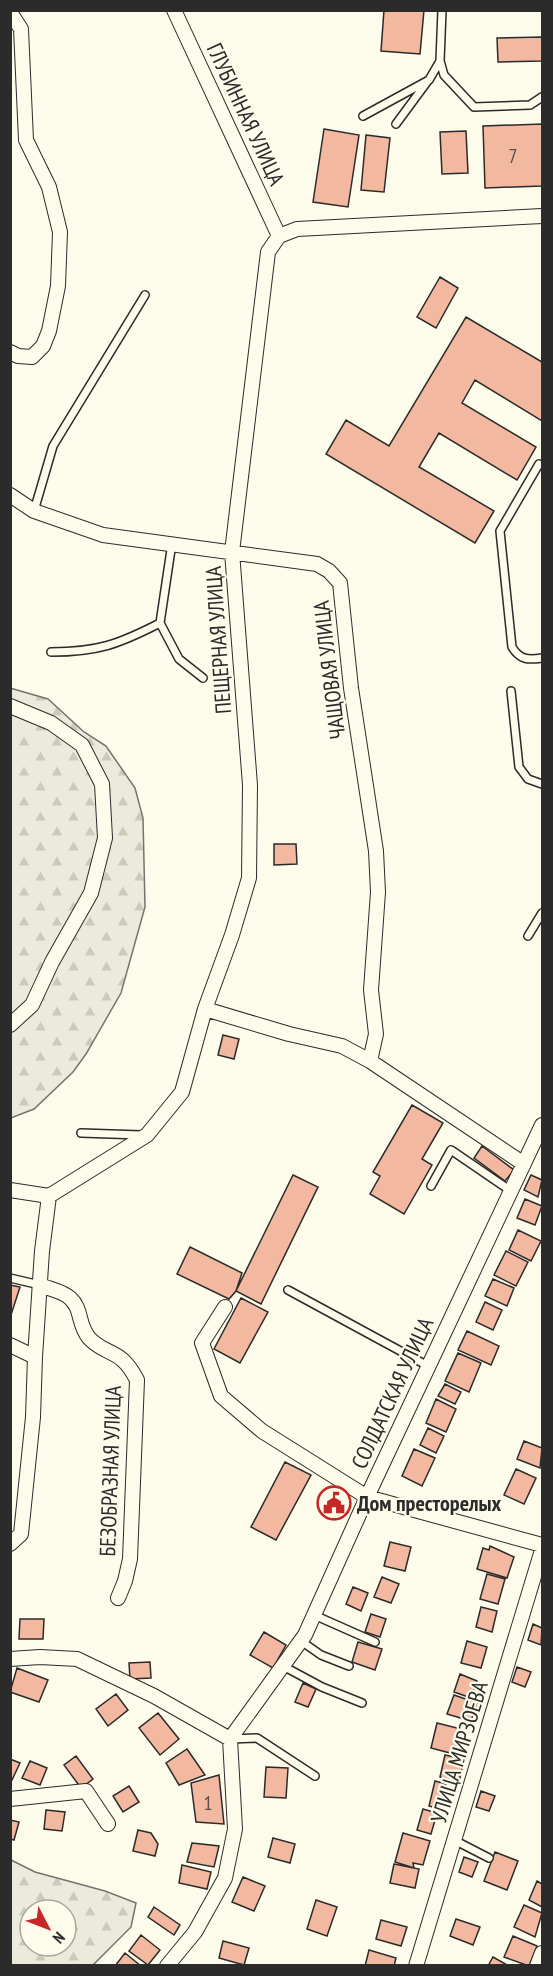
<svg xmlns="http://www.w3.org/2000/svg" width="553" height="1976" font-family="'PT Sans Narrow',sans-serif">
  <defs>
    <pattern id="forest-firs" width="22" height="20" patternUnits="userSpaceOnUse" patternTransform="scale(1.5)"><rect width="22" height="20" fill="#ecebdb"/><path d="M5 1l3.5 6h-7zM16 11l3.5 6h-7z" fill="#cbcabc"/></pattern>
  </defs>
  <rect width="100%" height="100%" fill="#fdfbea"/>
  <path fill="url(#forest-firs)" stroke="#74746e" stroke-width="1.5" fill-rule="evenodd" d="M10,688L48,699L84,732L106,746L135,788L143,818L145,907L121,993L86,1054L73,1072L34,1109L11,1118Z
    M11,1860L35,1872L105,1891L136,1903L131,1927L93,1965H11ZM30,1910H66V1946H30Z"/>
  <path fill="#f2b8a0" stroke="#2b2b2b" stroke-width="1.5" d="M384,10H424L420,54L381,51Z
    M542,37V61L498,62L497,38Z
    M542,124V186L485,188L483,126Z
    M324,129L359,135L348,207L313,202Z
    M466,131L468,173L442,174L440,132Z
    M366,135L390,138L384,192L361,190Z
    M440,277L458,288L436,328L417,317Z
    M466,317L542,362V421L475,380L462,403L536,447L517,480L439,433L419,467L494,511L475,543L326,454L346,420L389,446Z
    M274,844H296L297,864L274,865Z
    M223,1035L239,1039L234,1059L218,1055Z
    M412,1105L443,1123L422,1159L432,1165L404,1214L370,1194L380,1176L373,1172Z
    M482,1146L514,1170L505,1181L474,1158Z
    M293,1175L318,1187L261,1304L236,1291Z
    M531,1175L542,1180L538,1197L524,1190Z
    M525,1199L542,1206L535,1225L517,1218Z
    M518,1230L541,1241L531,1261L509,1250Z
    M190,1247L242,1273L236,1291L229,1299L177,1274Z
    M506,1251L528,1262L516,1286L494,1275Z
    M493,1279L514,1288L507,1306L485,1296Z
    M10,1285L20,1287L10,1318Z
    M241,1298L268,1312L240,1363L214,1349Z
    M485,1302L502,1310L493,1330L476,1322Z
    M467,1331L499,1346L491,1365L458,1350Z
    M458,1353L481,1363L469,1392L445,1381Z
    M445,1384L461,1392L455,1404L438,1396Z
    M436,1399L456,1409L446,1432L426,1423Z
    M428,1428L444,1436L436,1453L420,1445Z
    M524,1441L542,1448L540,1468L517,1459Z
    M414,1449L435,1458L422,1486L402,1476Z
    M285,1462L311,1475L276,1540L251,1527Z
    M516,1469L536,1478L524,1504L504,1495Z
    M331,1499L346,1507L341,1515L327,1507Z
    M390,1542L411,1547L405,1571L384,1566Z
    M490,1546L514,1557L507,1578L477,1569L483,1548L489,1550Z
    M487,1574L505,1579L498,1604L480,1599Z
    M382,1577L399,1584L391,1603L374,1597Z
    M353,1587L368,1593L361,1611L346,1604Z
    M481,1607L497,1611L492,1632L476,1627Z
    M371,1614L386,1619L380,1637L365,1632Z
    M20,1619H44L43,1639H19Z
    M533,1624L542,1628L541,1645L528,1640Z
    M264,1632L286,1645L273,1668L250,1655Z
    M467,1641L487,1647L481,1668L461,1663Z
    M358,1642L382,1649L375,1670L352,1662Z
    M150,1662L151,1678L130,1679L129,1663Z
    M517,1667L531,1672L525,1687L512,1682Z
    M17,1668L48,1680L39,1702L10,1692Z
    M460,1674L477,1681L471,1698L454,1692Z
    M303,1683L316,1689L308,1707L295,1702Z
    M116,1694L128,1710L108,1726L96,1709Z
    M454,1695L477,1703L471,1721L447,1714Z
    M158,1713L179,1739L160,1755L139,1728Z
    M437,1723L461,1729L454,1754L431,1748Z
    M187,1749L205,1775L179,1785L166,1763Z
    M445,1755L464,1759L459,1782L440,1777Z
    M76,1756L93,1779L81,1788L64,1765Z
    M10,1759L20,1763L12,1780L10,1779Z
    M30,1761L47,1768L40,1785L22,1778Z
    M266,1767L288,1768L286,1798L264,1797Z
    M219,1775L224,1824L196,1822L191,1783Z
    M435,1781L446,1784L440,1809L429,1806Z
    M129,1786L139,1802L123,1812L113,1796Z
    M481,1791L495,1796L489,1811L476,1807Z
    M423,1809L437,1813L431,1834L417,1830Z
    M46,1810L65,1812L62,1831L44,1829Z
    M10,1820L19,1822L14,1840L10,1839Z
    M138,1830L151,1833L158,1844L155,1856L133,1851Z
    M403,1833L430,1841L423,1865L413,1863L414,1868L395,1862Z
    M273,1838L295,1844L290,1863L268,1857Z
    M192,1843L219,1846L214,1867L187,1862Z
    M495,1852L518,1861L507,1890L484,1881Z
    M464,1857L478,1862L472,1877L459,1872Z
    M394,1864L419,1869L415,1888L390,1883Z
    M182,1865L211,1872L207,1889L179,1883Z
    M243,1877L265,1886L254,1911L232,1902Z
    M537,1881L542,1884V1907L529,1900Z
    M316,1900L337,1907L327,1936L307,1929Z
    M524,1905L542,1913L535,1937L514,1927Z
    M154,1907L180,1925L174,1935L148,1917Z
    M456,1919L480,1927L473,1945L450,1936Z
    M381,1920L407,1927L401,1946L376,1939Z
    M141,1935L160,1950L148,1965L129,1951Z
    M513,1936L537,1946L529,1966L504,1957Z
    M223,1941L249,1948L244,1965L219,1958Z
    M369,1950L396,1958L394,1966H365Z
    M125,1953L141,1966H115Z
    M493,1957L509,1966H488Z"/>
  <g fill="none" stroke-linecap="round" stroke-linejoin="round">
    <g stroke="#2b2b2b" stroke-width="10">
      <path id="lane" d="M440,61L444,75L474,107L530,105L542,97
        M363,116L429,80L440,61L442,10
        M396,124L427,82
        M539,464L500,531L512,647C520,660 528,660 542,658
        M34,511L53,446L145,295
        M172,543L160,623L179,659L203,678
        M51,652C98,652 119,644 160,623
        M511,691L519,767L528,779L542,784
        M528,936L542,913
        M81,1133L141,1135
        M431,1186L451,1150L511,1191
        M10,1278L40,1285
        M288,1290L428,1366
        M314,1615L375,1642
        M301,1641L321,1655L349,1666
        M283,1666L322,1687L362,1703
        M230,1739L257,1738L315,1776
        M454,1840L489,1858"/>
    </g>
    <g stroke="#2b2b2b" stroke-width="16">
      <path id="street" d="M174,10L279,236
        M10,12L21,29L26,140L49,187L60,232L58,286L49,331L43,346L32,357L18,356L10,352
        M10,495L34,511L103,535L317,564L329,571L340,583L351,688L376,851L378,892L371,990L376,1034L370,1061
        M10,706L51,723L82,745L102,784L105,838L91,893L52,962L32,1005L10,1025
        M205,1009L289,1034L342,1046L370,1061L524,1164
        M10,1190L49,1196L147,1135L182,1092L205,1009L232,935L249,878L250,785L232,552L268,252L279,236L297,229L542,216
        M40,1285C49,1289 63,1291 70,1298C83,1310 77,1323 89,1338C107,1357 120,1347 137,1380L130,1559L125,1581L118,1598
        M225,1307L202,1343L221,1396L262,1431L367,1497L542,1545
        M10,1345L35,1357L42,1251L49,1196
        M10,1544L21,1534L33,1417L35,1357
        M10,1659L40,1657L77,1659L154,1696L230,1739
        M10,1799L86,1791L108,1824
        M167,1966L195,1932L225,1878L235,1829L230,1739L305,1635L367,1497L542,1125
        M416,1966L542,1550
        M537,1966L542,1953"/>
    </g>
    <use href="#lane" stroke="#fdfbea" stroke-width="7"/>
    <use href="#street" stroke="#fdfbea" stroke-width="14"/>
  </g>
  <defs>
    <g id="civic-ring" transform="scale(1.725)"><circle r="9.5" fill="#fdfbea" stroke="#c62828" stroke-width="1.5"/><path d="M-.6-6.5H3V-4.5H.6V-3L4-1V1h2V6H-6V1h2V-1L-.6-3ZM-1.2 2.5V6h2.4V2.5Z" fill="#c62828"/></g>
  </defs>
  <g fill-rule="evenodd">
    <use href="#civic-ring" x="334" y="1503"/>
  </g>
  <g text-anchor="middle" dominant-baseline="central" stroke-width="4.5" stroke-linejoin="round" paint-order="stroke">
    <g font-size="20" fill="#5d4e48">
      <text x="513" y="156">7</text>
      <text x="208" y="1803">1</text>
    </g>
    <g font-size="22" fill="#2b2b2b" stroke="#fdfbea">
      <text transform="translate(246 114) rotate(65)">ГЛУБИННАЯ УЛИЦА</text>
      <text transform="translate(218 640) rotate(-94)">ПЕЩЕРНАЯ УЛИЦА</text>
      <text transform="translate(329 670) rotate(-97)">ЧАЩОВАЯ УЛИЦА</text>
      <text transform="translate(392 1393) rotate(-65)">СОЛДАТСКАЯ УЛИЦА</text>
      <text transform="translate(110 1471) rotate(-88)">БЕЗОБРАЗНАЯ УЛИЦА</text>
      <text transform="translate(459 1752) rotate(-73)">УЛИЦА МИРЗОЕВА</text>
    </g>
    <g font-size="22" font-weight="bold" fill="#2b2b2b" stroke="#fdfbea" text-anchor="start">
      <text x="357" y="1503">Дом престорелых</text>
    </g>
  </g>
  <rect width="553" height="1976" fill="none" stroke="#2b2b2b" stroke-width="24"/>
  <g transform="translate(48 1928) rotate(132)"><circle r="28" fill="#fdfbea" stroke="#a9a89e" stroke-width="1.5"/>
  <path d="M0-4.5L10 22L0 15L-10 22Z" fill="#c62828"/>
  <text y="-9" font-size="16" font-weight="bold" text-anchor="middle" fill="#2b2b2b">N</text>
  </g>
</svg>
